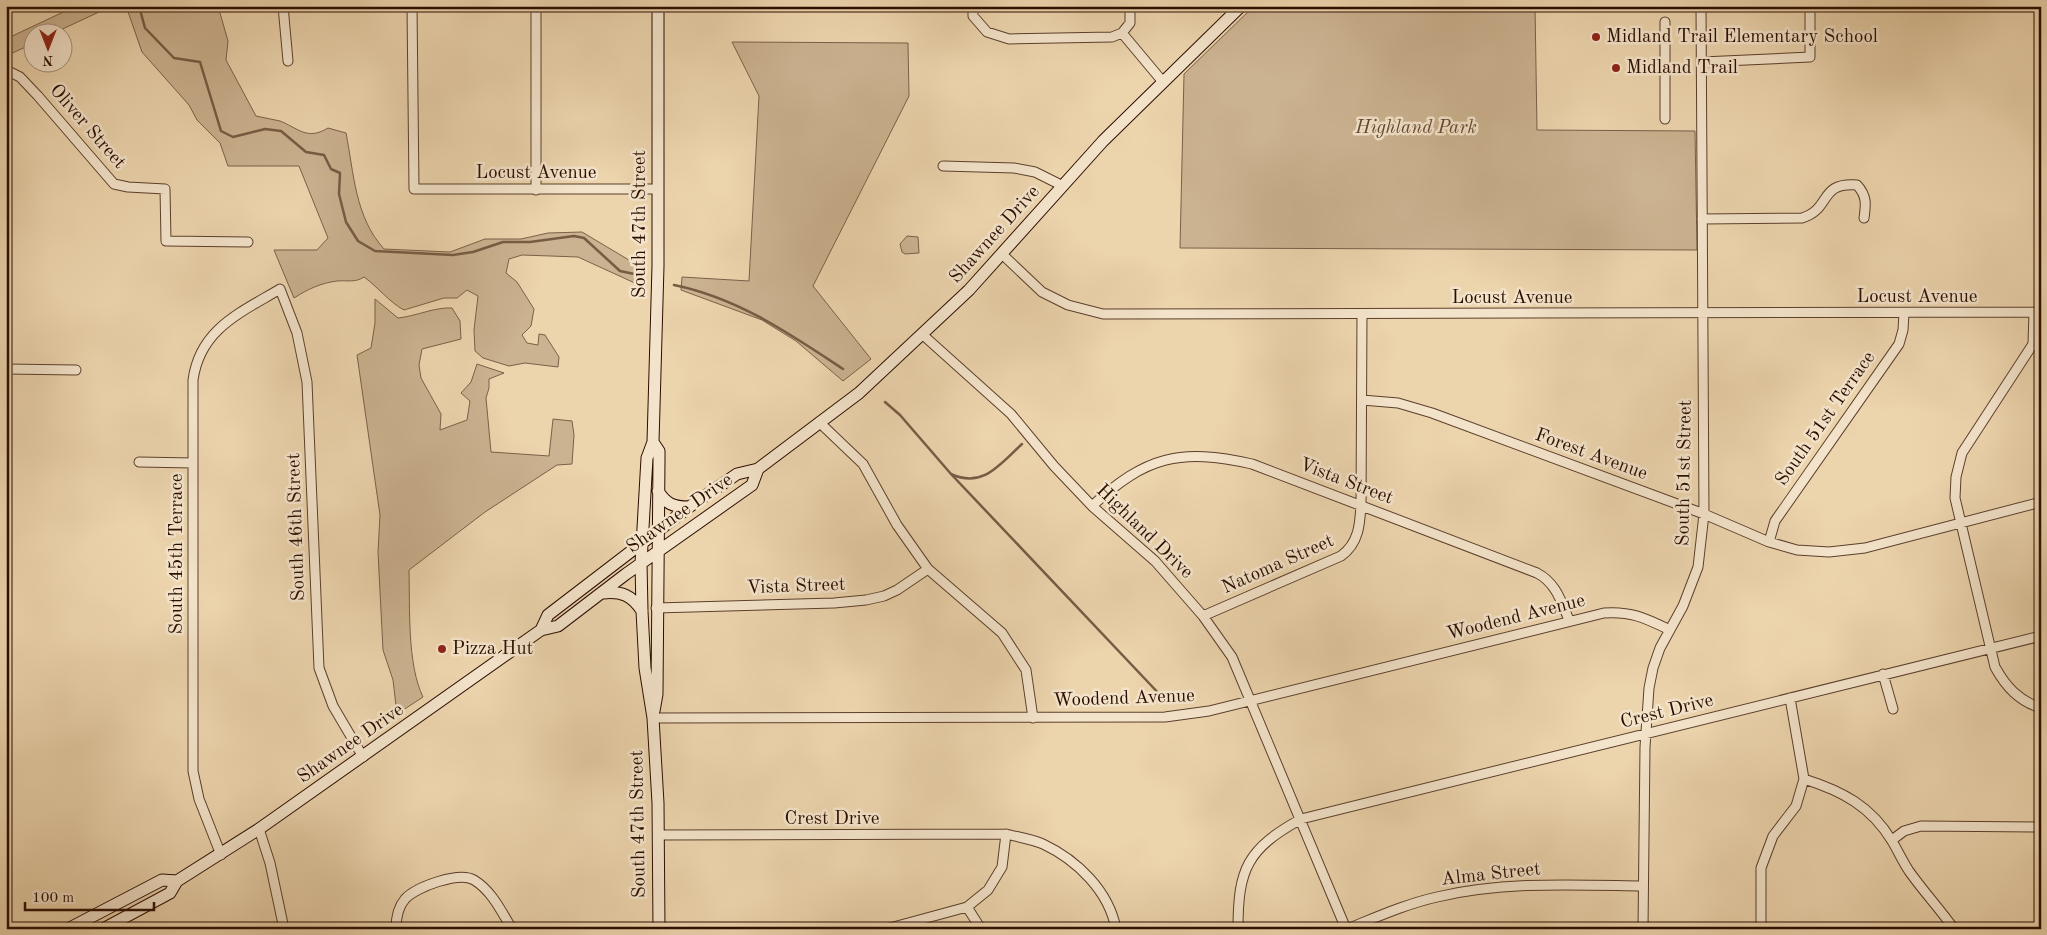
<svg xmlns="http://www.w3.org/2000/svg" width="2047" height="935" font-family="'Old Standard TT',serif">
  <rect width="100%" height="100%" fill="#ecd4ad"/>
  <filter id="stains"><feTurbulence type="fractalNoise" baseFrequency=".004" numOctaves="4"/><feColorMatrix values="0 0 0 0 .2 0 0 0 0 .09 0 0 0 0 .02 0 0 0 .5 -.17"/></filter>
  <radialGradient id="worn" r=".72"><stop offset=".6" stop-color="#630" stop-opacity="0"/><stop offset="1" stop-color="#630" stop-opacity=".3"/></radialGradient>
  <path fill="#cbb290" stroke="#7b6048" d="M76,6H112L56,32H32V44L6,56V39Z
    M126,6H218L228,41L226,60L256,116C264,118 272,119 280,121C298,128 307,141 328,128L346,133C354,174 355,217 384,249L450,252L485,239H521L548,233L582,232L644,269L637,284L578,257L522,255L509,259L506,273L517,282L534,309L531,326L522,335L527,343L538,345L539,334L545,335L559,357L558,367L525,363L509,366L483,358L475,351L474,330L478,296L467,290L457,298H444L404,310C389,302 378,287 364,277C355,283 348,280 337,281C321,283 308,289 294,298L274,250H317L328,238L299,166H228L220,143L197,120L189,105L142,52Z
    M1254,6H1535L1537,130L1695,131L1697,250L1180,248L1184,74Z
    M732,42L908,43L909,96L813,286L871,359L843,381L796,341L762,320L681,290L682,277L749,281L759,96Z
    M907,236L918,237L919,253L905,254L902,252L900,244Z
    M375,299L398,318C417,316 434,307 452,308L460,321L461,339L422,349L419,365L421,378L441,414L440,430L467,420L470,401L461,393L471,382L477,364L504,373L489,379V388L486,398L491,452L549,456L553,419L572,421L574,435L572,464L557,465L485,512L409,570C410,608 407,664 423,697L397,714L393,680L383,650L378,552L380,515L357,355L371,348L375,323Z"/>
  <g fill="none" stroke-linecap="round" stroke-linejoin="round">
    <path stroke="#775c44" stroke-width="2.5" d="M139,6L145,28L174,58L200,62L221,131L233,137L265,129L281,131L306,152L324,155L331,169L340,173L339,194L346,222L358,241L375,251L453,255L473,252L503,242H530L574,236L584,238L620,271L639,275
      M674,285C738,298 790,334 843,369
      M885,402L900,415L951,474C983,489 1000,464 1022,444
      M951,474L1164,699"/>
    <g stroke="#5b3f2b" stroke-width="11">
      <path id="street" d="M283,6L288,61
        M412,6L414,189H658
        M536,6V190
        M973,6V16L987,32L1009,39L1112,37L1122,33
        M1130,6V23L1122,33L1163,82
        M1702,62L1810,57V6
        M6,70L20,77L38,96L114,184L128,187L165,189L166,241L248,242
        M1665,119V22
        M943,166L1014,168L1035,172L1063,186
        M1702,219L1802,218C1832,209 1818,182 1857,185C1867,196 1866,204 1864,218
        M1003,255L1042,292L1068,305L1103,314L2041,312
        M2034,312L2033,344L1962,453L1956,477L1955,498L1995,667C2006,687 2019,701 2041,708
        M923,335L1011,414L1054,466L1092,506L1155,561L1203,616L1232,657L1346,929
        M6,369L76,370
        M1362,400L1398,403L1432,413L1704,514L1769,542L1797,550L1829,552L1865,548L2041,502
        M819,422L863,464L897,525L928,569L1002,633L1026,670L1033,718
        M139,462L193,463
        M1092,506C1146,456 1180,448 1252,464L1537,573C1556,583 1561,601 1569,620
        M1769,542L1775,521L1899,344L1903,330L1904,313
        M656,608L834,603L866,600L884,596L897,590L928,569
        M1203,616L1341,556C1359,543 1360,524 1361,504L1362,314
        M6,672V704
        M1883,674L1893,709
        M653,718L1165,717L1209,711L1604,613C1631,611 1645,618 1670,630
        M1804,779C1842,791 1871,806 1892,841C1898,851 1903,862 1909,871C1923,891 1940,909 1954,929
        M259,829L270,863L284,929
        M658,835L1006,834C1018,837 1032,839 1043,844C1077,860 1109,891 1116,929
        M1892,840L1904,831L1921,826L2041,827
        M221,855L199,799L193,771V380C200,329 240,313 280,289L297,333L307,382L319,668L333,706L363,757
        M967,907L981,929
        M396,929C396,919 398,907 405,899C416,887 459,871 474,880C492,891 501,911 512,929
        M886,929L967,907L988,890L1002,867L1006,834
        M1238,929C1238,869 1247,849 1301,819L2041,636
        M1347,929C1377,917 1406,904 1437,897C1505,881 1575,885 1643,886
        M1643,929L1645,747L1649,688L1653,668L1660,648L1683,606L1698,567L1704,514L1701,6
        M1761,929V868L1773,836L1796,806L1804,779L1790,698"/>
    </g>
    <g stroke="#2b0d00" stroke-width="13">
      <path id="secondary" d="M658,6V266L653,442L647,458L641,563L642,611L645,668L653,718L658,803L659,929
        M653,442L659,451V459L657,694L654,711
        M658,491C666,504 673,507 689,507
        M603,593C621,591 632,595 642,611
        M541,630L548,615L689,507L737,474L758,469L859,393L969,290L1103,141L1241,6
        M68,929L162,880L177,881
        M103,929L170,893L177,881L259,829L541,630L558,626L626,574L752,485L758,469"/>
    </g>
    <use href="#street" stroke="#f3e3ca" stroke-width="9"/>
    <use href="#secondary" stroke="#f3e3ca" stroke-width="11"/>
  </g>
  <g fill="#8f2418" stroke="#f3e3ca" stroke-width="2">
    <circle cx="1596" cy="37" r="5"/>
    <circle cx="1616" cy="68" r="5"/>
    <circle cx="442" cy="649" r="5"/>
  </g>
  <g text-anchor="middle" dominant-baseline="central" stroke-width="5" stroke-linejoin="round" paint-order="stroke">
    <g font-size="19" fill="#2b0d00" stroke="#f3e3ca" text-anchor="start">
      <text x="1606" y="37">Midland Trail Elementary School</text>
      <text x="1626" y="68">Midland Trail</text>
      <text x="452" y="649">Pizza Hut</text>
    </g>
    <g font-size="19" fill="#2b0d00" stroke="#f3e3ca">
      <text transform="translate(87 127) rotate(49)">Oliver Street</text>
      <text x="536" y="173">Locust Avenue</text>
      <text transform="translate(640 224) rotate(-90)">South 47th Street</text>
      <text transform="translate(995 235) rotate(-48)">Shawnee Drive</text>
      <text x="1917" y="297">Locust Avenue</text>
      <text x="1512" y="298">Locust Avenue</text>
      <text transform="translate(1826 419) rotate(-55)">South 51st Terrace</text>
      <text transform="translate(1591 455) rotate(20)">Forest Avenue</text>
      <text transform="translate(1685 473) rotate(-89)">South 51st Street</text>
      <text transform="translate(1346 482) rotate(21)">Vista Street</text>
      <text transform="translate(680 514) rotate(-35)">Shawnee Drive</text>
      <text transform="translate(297 527) rotate(-92)">South 46th Street</text>
      <text transform="translate(1144 532) rotate(44)">Highland Drive</text>
      <text transform="translate(177 554) rotate(-90)">South 45th Terrace</text>
      <text transform="translate(1278 565) rotate(-24)">Natoma Street</text>
      <text transform="translate(796 587) rotate(-2)">Vista Street</text>
      <text transform="translate(1516 618) rotate(-14)">Woodend Avenue</text>
      <text transform="translate(1124 699) rotate(-2)">Woodend Avenue</text>
      <text transform="translate(1667 712) rotate(-14)">Crest Drive</text>
      <text transform="translate(351 744) rotate(-35)">Shawnee Drive</text>
      <text x="832" y="819">Crest Drive</text>
      <text transform="translate(639 824) rotate(-91)">South 47th Street</text>
      <text transform="translate(1491 875) rotate(-6)">Alma Street</text>
    </g>
    <g font-size="19" font-style="italic" fill="#634732" stroke="#f3e3ca">
      <text x="1416" y="128">Highland Park</text>
    </g>
  </g>
  <rect width="2047" height="935" fill="none" stroke="#ecd4ad" stroke-width="25"/>
  <rect x="8" y="8" width="2032" height="920" fill="none" stroke="#2b0d00" stroke-width="2.5"/>
  <rect x="12" y="12" width="2022" height="910" fill="none" stroke="#2b0d00"/>
  <g transform="translate(48 48) rotate(180)"><circle r="24" fill="#f3e3ca" stroke="#a38d79"/>
  <path d="M0-4L9 19L0 12L-9 19Z" fill="#8f2418"/>
  <text y="-8" font-size="14" font-weight="bold" text-anchor="middle" fill="#2b0d00">N</text>
  </g>
  <path d="M25 902v8h129v-8" fill="none" stroke="#2b0d00" stroke-width="2.5"/>
  <text x="32" y="902" font-size="15" fill="#2b0d00" stroke="#f3e3ca" stroke-width="4" paint-order="stroke">100 m</text>
  <rect width="100%" height="100%" filter="url(#stains)"/>
  <rect width="100%" height="100%" fill="url(#worn)"/>
</svg>
